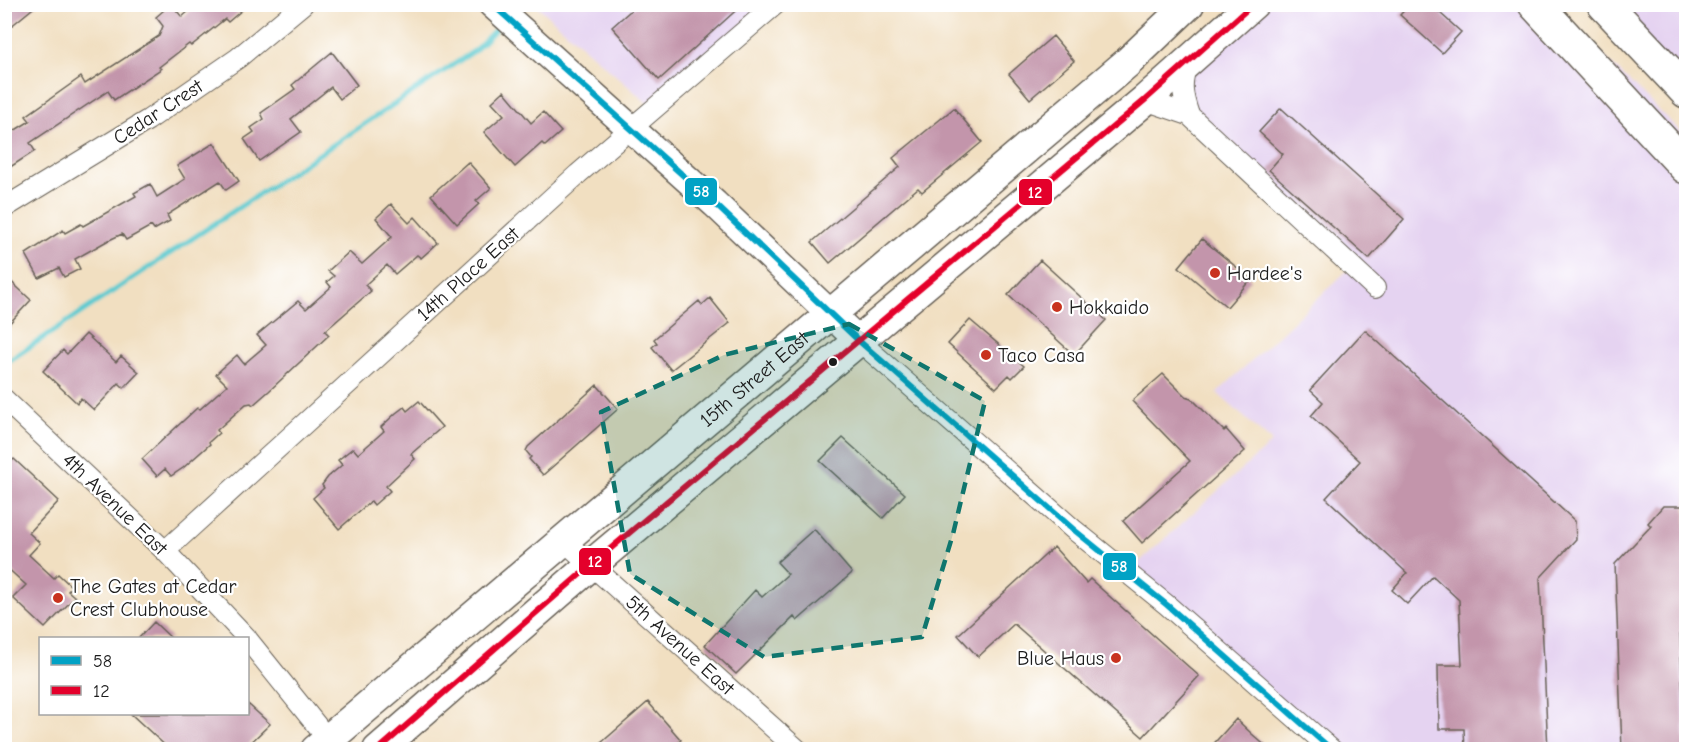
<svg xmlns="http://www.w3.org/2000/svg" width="1691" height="754" font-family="'Comic Neue',sans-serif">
  <rect width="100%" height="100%" fill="#fff"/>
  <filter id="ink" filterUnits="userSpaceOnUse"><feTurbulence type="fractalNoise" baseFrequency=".0167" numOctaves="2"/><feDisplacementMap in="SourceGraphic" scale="12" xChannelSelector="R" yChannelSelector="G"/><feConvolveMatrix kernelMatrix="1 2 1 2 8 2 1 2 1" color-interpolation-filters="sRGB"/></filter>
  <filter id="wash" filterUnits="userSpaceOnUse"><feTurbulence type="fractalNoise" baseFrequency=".008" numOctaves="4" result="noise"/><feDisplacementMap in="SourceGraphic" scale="24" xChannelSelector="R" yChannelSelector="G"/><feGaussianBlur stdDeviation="1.35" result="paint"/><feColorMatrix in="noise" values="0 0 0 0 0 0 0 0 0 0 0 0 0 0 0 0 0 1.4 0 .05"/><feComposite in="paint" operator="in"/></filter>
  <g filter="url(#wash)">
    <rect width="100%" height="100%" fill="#f1dfc1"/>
    <path fill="#e5d3f1" d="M536,5H776L654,109Z
      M1260,5H1551L1686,137V749H1335L1127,573L1272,442L1217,393L1351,267L1174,86Z
      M1604,5H1686V91Z"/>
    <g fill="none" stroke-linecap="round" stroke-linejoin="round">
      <path stroke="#5dcad0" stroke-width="5" d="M4,364L474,51L497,28"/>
    </g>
    <g id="blocks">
      <path fill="#c395ab" d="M4,4H38L4,32Z
        M171,4L182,17L197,4H249L228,22L225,19L191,46L189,44L159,67L161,69L114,100L108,91L30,143L35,151L4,171V137L30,121L26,116L81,77L85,84L159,36L163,26L156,17Z
        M638,4H743L659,80L612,27Z
        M1410,4H1430L1461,32L1442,53L1400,15Z
        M1053,36L1074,61L1030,99L1009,74Z
        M332,52L357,85L340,99L331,87L291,119L301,132L259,161L244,139L254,132L251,128L264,119L261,113L295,89L292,85Z
        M504,91L531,123L543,112L561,132L545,146L542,143L515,167L484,132L504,115L492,102Z
        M954,108L982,142L922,192L918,188L830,263L812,242L900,167L893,158Z
        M1281,108L1404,219L1369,259L1269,170L1283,154L1259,132Z
        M214,143L239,181L226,190L220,181L167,215L170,221L154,230L151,226L126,240L122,234L107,241L75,259L80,269L64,277L59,268L39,278L26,254L63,230L65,233L81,224L83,226L136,196L134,193L150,184L157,197L185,179L177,166Z
        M468,162L491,188L476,201L479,204L457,224L431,195Z
        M391,204L409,223L415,217L438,243L421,258L417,255L395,274L387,265L365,285L371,291L325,331L329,335L269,391L253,405L251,403L246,404L217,430L219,433L209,442L210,444L183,468L171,476L165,469L157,476L142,459L197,408L199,410L227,385L216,374L237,355L244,364L266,345L257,335L298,301L306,309L331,287L327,282L334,276L328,271L349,252L362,264L392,237L376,218Z
        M1202,239L1251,279L1227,307L1179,267Z
        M1040,260L1106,320L1074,355L1008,295Z
        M4,275L31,300L4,329Z
        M710,298L730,323L671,370L652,347L657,343L654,339L699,301L702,305Z
        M970,320L1024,366L1012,378L1009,375L996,388L948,344Z
        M1365,330L1575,521L1576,539L1540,578L1548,750H1465L1464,729H1439L1438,665H1462L1459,600L1433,576L1407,604L1392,590L1407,573L1326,498L1360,461L1311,416L1323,402L1310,390Z
        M86,334L116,362L121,356L139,372L124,388L119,383L94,410L81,398L77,403L43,371L63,350L67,354Z
        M1163,374L1185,396L1191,398L1224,431L1226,429L1245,451L1142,543L1123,521L1190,461L1132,401Z
        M597,385L618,409L543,475L529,459L531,457L526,451L528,447Z
        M419,401L442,427L411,454L415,459L386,486L390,491L374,505L371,501L339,529L313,498L324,488L322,485L328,477L342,465L338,460L353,448L358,454L384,431L381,427L396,413L404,407L407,411Z
        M843,438L905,494L883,518L820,461Z
        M14,459L59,501L29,533L40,543L29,555L54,578L58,574L72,587L68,591L75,597L45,628L13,598L26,585L4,565V468Z
        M1663,506H1686V626L1680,633L1685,750H1622L1615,564L1651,526L1648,523Z
        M814,529L852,573L797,621L794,617L736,674L705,645L755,590L762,597L788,574L777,562Z
        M1054,547L1086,583L1090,579L1199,676L1143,737L1014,624L978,657L958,635Z
        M154,622L172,639H138Z
        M648,702L681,740L669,750H593Z
        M248,704L270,724L243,750H170L131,714H248Z
        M1236,719L1252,734L1270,750H1208Z"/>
    </g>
  </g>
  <g filter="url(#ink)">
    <use href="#blocks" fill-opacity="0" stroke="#676056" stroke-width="1.5"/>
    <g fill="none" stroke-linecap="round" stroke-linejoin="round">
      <g stroke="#676056" stroke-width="22">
        <path id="street" d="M1188,62C1180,82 1182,95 1189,115L1375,288
          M1145,100L1189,115
          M4,208L148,120L238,58L303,4
          M858,340L1073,529L1167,605L1332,750
          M4,399L165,551L247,638
          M562,539L798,750
          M165,551L578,174L776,4
          M248,640L334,747"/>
      </g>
      <g stroke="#676056" stroke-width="30">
        <path id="secondary" d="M492,4L715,204L858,340"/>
      </g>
      <g stroke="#676056" stroke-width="33">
        <g id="primary">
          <path id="s1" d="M316,750L1127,63L1189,4"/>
          <path d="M378,750L591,565L1145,100L1253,4"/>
        </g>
      </g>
      <g stroke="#676056" stroke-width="36">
        <path id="highway" d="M1535,4L1686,167
          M1604,4L1686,91"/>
      </g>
      <use href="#street" stroke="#fff" stroke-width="20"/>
      <use href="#secondary" stroke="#fff" stroke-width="27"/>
      <use href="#primary" stroke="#fff" stroke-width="30"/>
      <use href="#highway" stroke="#fff" stroke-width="33"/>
      <g stroke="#fff" stroke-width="10">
        <path id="bus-1" d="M492,4L715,204L858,340L1073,529L1167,605L1332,750"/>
      </g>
      <g stroke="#fff" stroke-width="10">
        <path id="bus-2" d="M378,750L591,565L1145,100L1253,4"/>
      </g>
      <use href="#bus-1" stroke="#01a2c5" stroke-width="6"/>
      <use href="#bus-2" stroke="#e4002b" stroke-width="6"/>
    </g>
  </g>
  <path fill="#0f766e" fill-opacity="0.2" stroke="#0f766e" stroke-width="4.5" stroke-dasharray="12 8" stroke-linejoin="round" d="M849,324L985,401L953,534L922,637L764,657L630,574L601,412L724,355Z"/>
  <g fill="#c8321e" stroke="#fff" stroke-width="2">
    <circle cx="1215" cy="273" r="6"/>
    <circle cx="1057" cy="307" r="6"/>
    <circle cx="986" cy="355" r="6"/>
    <circle cx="58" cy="598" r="6"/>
    <circle cx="1116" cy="658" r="6"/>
  </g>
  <circle fill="#1c1c1c" stroke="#fff" stroke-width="2" cx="833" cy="362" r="5"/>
  <g text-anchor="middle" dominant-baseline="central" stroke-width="4.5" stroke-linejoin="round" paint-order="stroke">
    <g font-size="20" fill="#1c1c1c" stroke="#fff">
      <text transform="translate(158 112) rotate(-33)">Cedar Crest</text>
      <text transform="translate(468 274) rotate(-42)">14th Place East</text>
      <text stroke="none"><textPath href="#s1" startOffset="574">15th Street East</textPath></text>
      <text transform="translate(115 504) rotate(44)">4th Avenue East</text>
      <text transform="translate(680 645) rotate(42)">5th Avenue East</text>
    </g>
    <g font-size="20" fill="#1c1c1c" stroke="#fff" text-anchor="start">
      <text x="1227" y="273">Hardee's</text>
      <text x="1069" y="307">Hokkaido</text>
      <text x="998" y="355">Taco Casa</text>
      <text x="70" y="586">The Gates at Cedar<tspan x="70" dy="23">Crest Clubhouse</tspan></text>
      <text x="1104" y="658" text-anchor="end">Blue Haus</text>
    </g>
  </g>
  <g stroke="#fff" stroke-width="2">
    <rect x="684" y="177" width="34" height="29" rx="6" fill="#01a2c5"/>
    <rect x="1018" y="178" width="35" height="28" rx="6" fill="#e4002b"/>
    <rect x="578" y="547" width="34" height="29" rx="6" fill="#e4002b"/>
    <rect x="1102" y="552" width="35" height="29" rx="6" fill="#01a2c5"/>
  </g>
  <g font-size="16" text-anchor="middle" font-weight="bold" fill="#fff">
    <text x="701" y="197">58</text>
    <text x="1035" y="198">12</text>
    <text x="595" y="567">12</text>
    <text x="1119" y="572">58</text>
  </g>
  <rect width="1691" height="754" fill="none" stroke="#fff" stroke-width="24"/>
  <rect x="39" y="637" width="210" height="78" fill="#ffffff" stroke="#a4a4a4" stroke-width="1.5"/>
  <rect x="51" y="656" width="30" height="9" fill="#01a2c5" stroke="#a4a4a4" stroke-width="1.5"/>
  <text x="93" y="667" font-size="18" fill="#1c1c1c">58</text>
  <rect x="51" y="686" width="30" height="9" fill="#e4002b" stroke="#a4a4a4" stroke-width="1.5"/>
  <text x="93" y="697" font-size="18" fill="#1c1c1c">12</text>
</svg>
